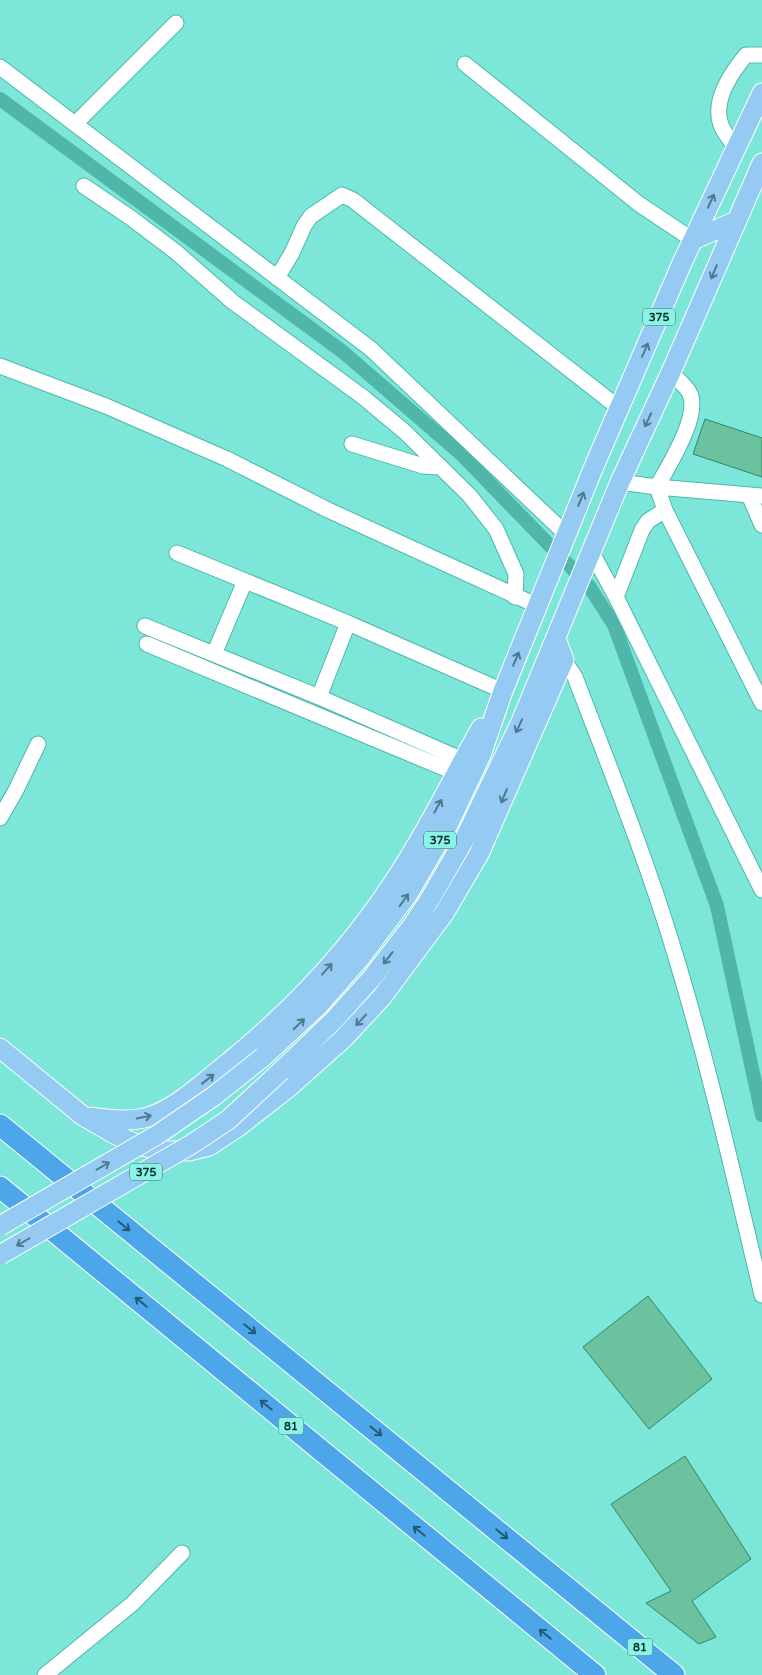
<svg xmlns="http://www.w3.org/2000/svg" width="762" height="1675" font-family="'Varela Round',sans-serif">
  <rect width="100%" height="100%" fill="#7ce6d8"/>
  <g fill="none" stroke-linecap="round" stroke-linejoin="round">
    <path stroke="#50b6aa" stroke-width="14" d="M0,99L343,352L461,454L589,586L614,625L717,906L762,1115"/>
  </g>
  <path fill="#6cc29e" stroke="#2e8967" d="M705,419L762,438V477L693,454Z
    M648,1296L712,1379L649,1429L583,1347Z
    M685,1456L751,1559L692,1601L716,1637L699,1644L646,1603L671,1591L611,1504Z"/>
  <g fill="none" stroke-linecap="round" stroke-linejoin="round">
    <g stroke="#4cb8ac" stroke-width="17">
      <path id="minor" d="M465,64L639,204L693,240
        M0,67L371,349L567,535
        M75,124L176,23
        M736,148C731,141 724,133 721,125C712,101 731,73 746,55H762
        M84,186L131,218L176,252L233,302L363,397L405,432L470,496L496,529L516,574L515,597
        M277,278L292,253L304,226L311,216L342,195L353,200L619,408
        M0,366L106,406L227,459L328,510L538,606
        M671,372C676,378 685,385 689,392C702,414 668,466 657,487L665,510L762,703
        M352,444L423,466L441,467
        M620,482L657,487L762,496
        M749,495L762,525
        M591,551L616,597L762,890
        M177,553L348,623L503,691
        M616,597L642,530L648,521L665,510
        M145,626L319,697L463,760
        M147,644L456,773
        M214,654L245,581
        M564,660L575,677C610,769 647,860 675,954C709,1066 735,1181 762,1295
        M319,697L348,623
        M0,818L16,790L38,744
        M45,1675L132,1604L182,1553"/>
    </g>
    <g stroke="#fff" stroke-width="21">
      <path id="major" d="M693,240L736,221
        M0,1048L83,1116L116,1135L141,1146L169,1151H189L209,1146L238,1127L288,1088L343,1039L382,997L445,912L479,854L564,660L556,639
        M263,1057L319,1005L360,958L408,894L448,825L481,755L503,691L595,464L682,263L762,93
        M281,1071L333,1021L371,979L412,926L430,899L464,840L520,724L620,482L671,372L762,163
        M92,1117C110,1120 130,1122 148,1117C175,1110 207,1079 229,1062C295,1008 354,945 400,872C430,826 454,776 481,728"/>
    </g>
    <g stroke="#fff" stroke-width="23">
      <path id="highway" d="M0,1125L674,1675
        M0,1187L595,1675"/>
    </g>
    <use href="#minor" stroke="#fff" stroke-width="15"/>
    <use href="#major" stroke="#95caf2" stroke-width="19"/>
    <use href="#highway" stroke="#4ea6ea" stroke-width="21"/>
    <g stroke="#fff" stroke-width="21" stroke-linecap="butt">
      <path id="major-bridge" d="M0,1226L157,1135L214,1096L263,1057
        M0,1255L192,1144L228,1120L281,1071"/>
    </g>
    <use href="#major-bridge" stroke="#95caf2" stroke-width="19"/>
  </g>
  <defs><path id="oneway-shaft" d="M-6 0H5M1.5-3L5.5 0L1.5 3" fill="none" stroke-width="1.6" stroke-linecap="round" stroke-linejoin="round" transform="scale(1.25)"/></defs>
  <g stroke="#4e7a8c">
    <use href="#oneway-shaft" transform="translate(711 201) rotate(-65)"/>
    <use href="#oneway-shaft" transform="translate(714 272) rotate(113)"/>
    <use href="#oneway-shaft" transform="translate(645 350) rotate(-66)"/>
    <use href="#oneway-shaft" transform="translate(648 420) rotate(115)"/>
    <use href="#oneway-shaft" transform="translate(581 499) rotate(-68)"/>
    <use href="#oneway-shaft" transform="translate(516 659) rotate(-67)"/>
    <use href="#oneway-shaft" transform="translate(519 726) rotate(115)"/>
    <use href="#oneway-shaft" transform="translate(504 796) rotate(113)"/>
    <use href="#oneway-shaft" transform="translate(438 806) rotate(-61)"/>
    <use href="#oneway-shaft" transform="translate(404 900) rotate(-55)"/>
    <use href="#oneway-shaft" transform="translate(388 958) rotate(128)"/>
    <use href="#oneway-shaft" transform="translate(327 969) rotate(-48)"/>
    <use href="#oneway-shaft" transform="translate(361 1020) rotate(133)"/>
    <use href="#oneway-shaft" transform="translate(299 1024) rotate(-44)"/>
    <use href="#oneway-shaft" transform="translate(208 1079) rotate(-38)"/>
    <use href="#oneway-shaft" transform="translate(144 1117) rotate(-12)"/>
    <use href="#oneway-shaft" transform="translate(103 1166) rotate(-30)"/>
    <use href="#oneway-shaft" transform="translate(23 1242) rotate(150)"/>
  </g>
  <g stroke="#235b74">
    <use href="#oneway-shaft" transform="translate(124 1226) rotate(39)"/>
    <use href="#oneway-shaft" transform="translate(141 1302) rotate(-141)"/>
    <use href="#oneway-shaft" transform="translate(250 1329) rotate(39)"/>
    <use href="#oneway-shaft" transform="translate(266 1405) rotate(-141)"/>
    <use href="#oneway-shaft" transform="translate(376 1431) rotate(39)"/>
    <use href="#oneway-shaft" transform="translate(419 1531) rotate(-141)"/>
    <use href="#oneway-shaft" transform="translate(502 1534) rotate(39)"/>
    <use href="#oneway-shaft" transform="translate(545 1634) rotate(-141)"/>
  </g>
  <g text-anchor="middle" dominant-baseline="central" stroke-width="4" stroke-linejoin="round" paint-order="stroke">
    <g fill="#8af3e5" stroke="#2e665f" stroke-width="1">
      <rect x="643" y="308.5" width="32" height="17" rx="4"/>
      <rect x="424" y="831.5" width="32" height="17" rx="4"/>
      <rect x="130" y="1163.5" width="32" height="17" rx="4"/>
      <rect x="278.5" y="1417.5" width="25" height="17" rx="4"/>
      <rect x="627.5" y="1638.5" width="25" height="17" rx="4"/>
    </g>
    <g font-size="11" font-weight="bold" fill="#062926">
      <text x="659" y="317">375</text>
      <text x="440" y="840">375</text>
      <text x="146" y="1172">375</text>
      <text x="291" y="1426">81</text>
      <text x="640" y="1647">81</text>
    </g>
  </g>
</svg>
